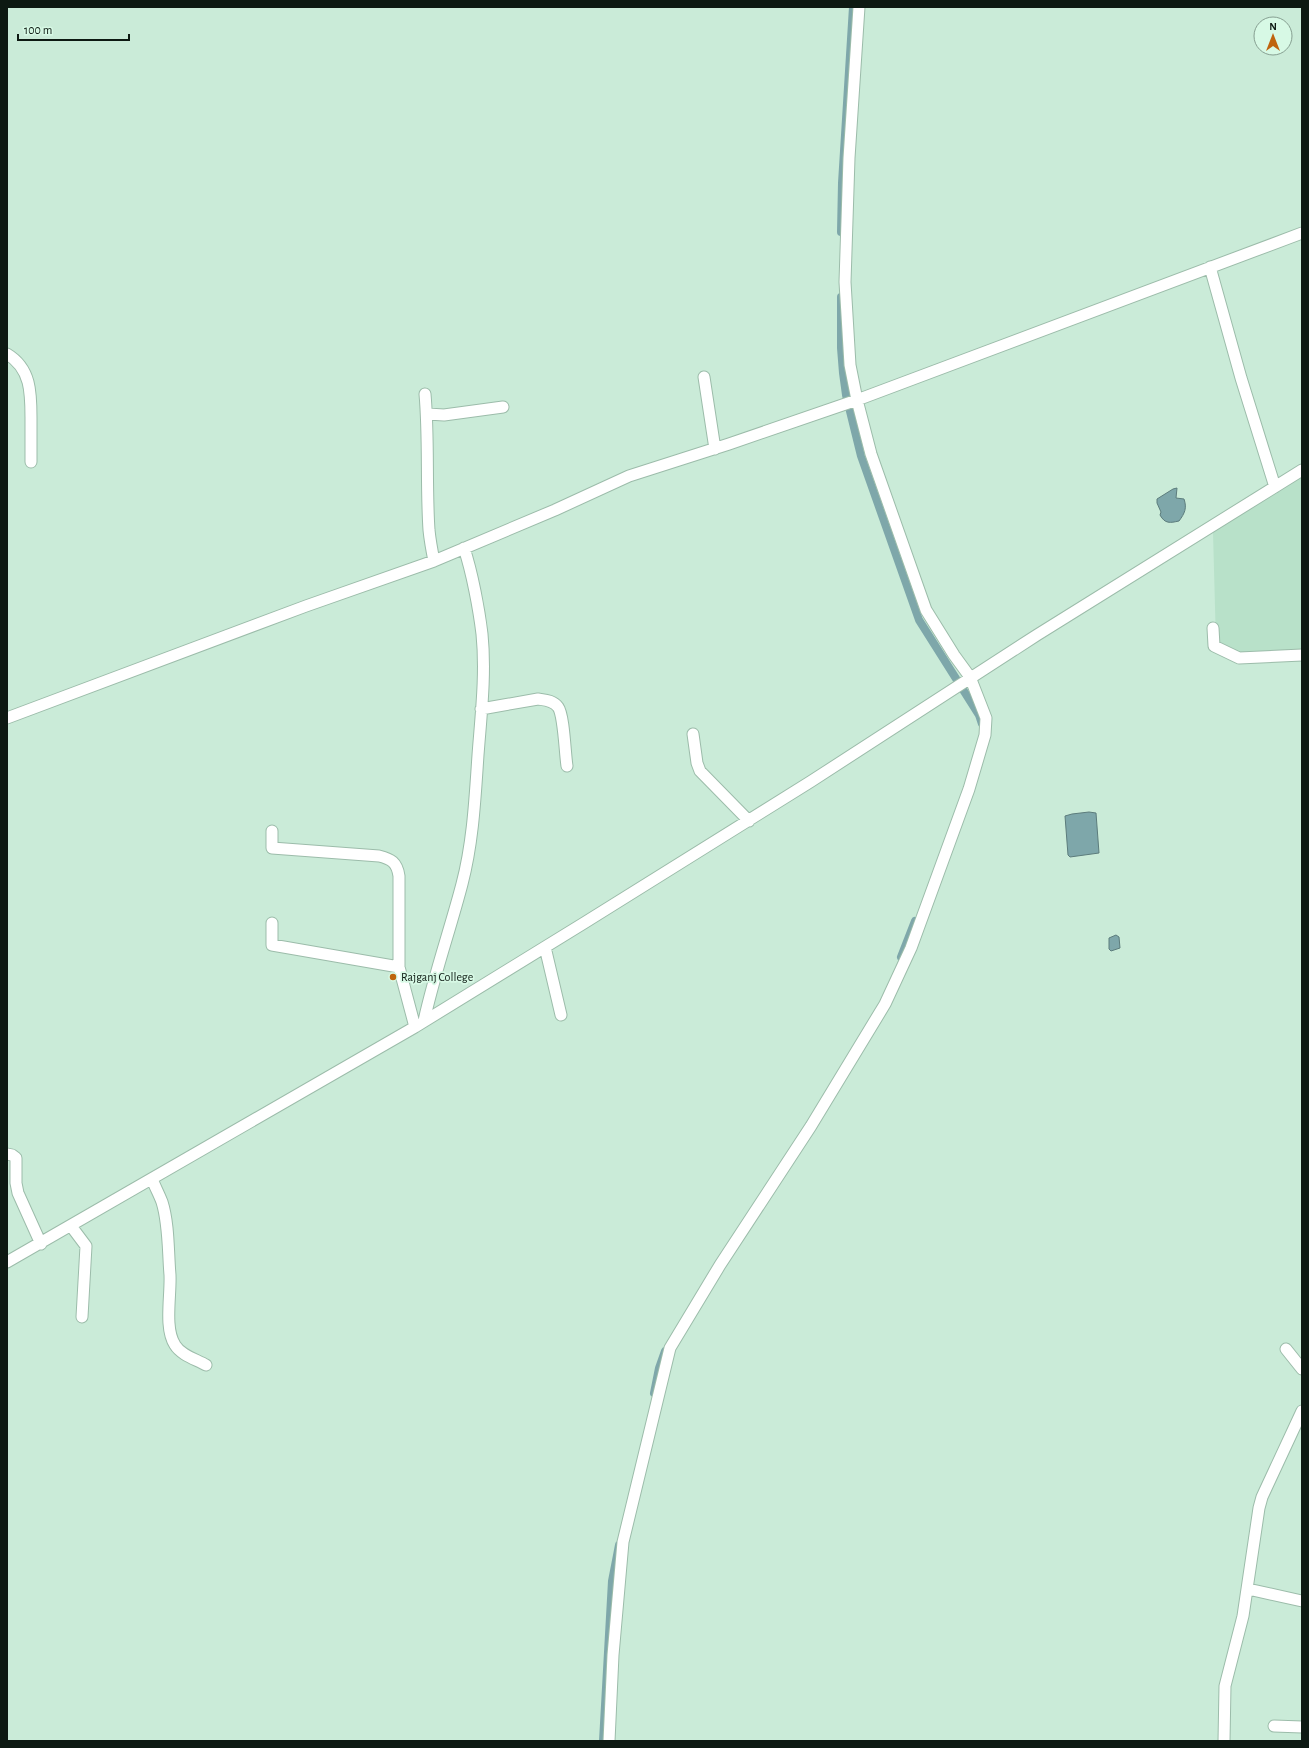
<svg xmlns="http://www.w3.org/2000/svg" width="1309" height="1748" font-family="'Alegreya Sans',sans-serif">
  <rect width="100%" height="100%" fill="#caebd8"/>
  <path fill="#b8e1c9" d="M1302,475V651L1239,655L1216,644L1213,532Z"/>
  <path fill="#7ea7aa" stroke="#5c7c7c" d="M1177,488L1176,498L1184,499C1187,508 1185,513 1179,521C1170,523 1165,524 1160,515L1161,512L1157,503V499L1173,489Z
    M1089,812L1096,813L1099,853L1070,857L1068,855L1065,816L1072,814Z
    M1116,935L1119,937L1120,948L1111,951L1109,949V938Z"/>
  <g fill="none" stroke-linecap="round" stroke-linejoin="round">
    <path stroke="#7ea7aa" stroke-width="8" d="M841,232L842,183L853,7
      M841,297V348L843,373L846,395L861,456L919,620L979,715L982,724
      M901,957L915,921
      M654,1393L659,1368L665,1351
      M603,1741L612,1581L619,1545"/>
    <g stroke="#9cbcaa" stroke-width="13">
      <path id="minor" d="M1210,267L1241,378L1275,487
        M7,354C32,369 31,395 31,421C31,434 31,448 31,462
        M704,377L715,449
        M425,394C429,439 426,485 429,530C430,540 432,551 434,561
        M428,414L444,415L503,407
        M1213,628L1214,646L1239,658L1302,655
        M481,709L538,699C544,700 553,700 558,707C564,715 565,754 567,766
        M7,718L306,606L434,561L555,510L629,476L729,444L857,400L1302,233
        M693,734L697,763L700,771L749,821
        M272,831V848L379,856C391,859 397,862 399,876V967
        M272,923V945L399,967L415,1027
        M545,947L561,1015
        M424,1021C434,975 450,930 462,884C473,842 475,799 478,755C481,715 486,674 482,634C479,609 472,572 464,548
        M7,1154L12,1155L16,1158V1183L18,1193L41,1244
        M152,1179C155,1187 159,1194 162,1202C169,1224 168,1252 170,1275C171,1296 164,1328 175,1345C181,1355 195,1359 206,1365
        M71,1226L86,1246L82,1317
        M7,1262L415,1027L584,923L810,782L1037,635L1302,470
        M1286,1349L1302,1369
        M1248,1589L1302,1601
        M1274,1726L1302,1727
        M609,1741L613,1655L623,1542L670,1348L720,1265L811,1126L885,1004L911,948L969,789L985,735L986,718L970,677L954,655L926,610L871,454L857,400L850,365L845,282L849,158L859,7
        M1224,1741L1225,1686L1243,1616L1259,1508L1262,1497L1302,1411"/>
    </g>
    <use href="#minor" stroke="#fff" stroke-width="11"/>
  </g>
  <circle fill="#bf640e" stroke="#d7f9e5" stroke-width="1.5" cx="393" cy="977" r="4"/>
  <g text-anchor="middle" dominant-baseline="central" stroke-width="3.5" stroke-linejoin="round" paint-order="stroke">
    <g font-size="12" fill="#0d1912" stroke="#d7f9e5" text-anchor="start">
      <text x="401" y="977">Rajganj College</text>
    </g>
  </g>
  <rect width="1309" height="1748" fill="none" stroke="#0d1912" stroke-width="16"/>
  <g transform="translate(1273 36)"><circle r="19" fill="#d7f9e5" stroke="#869f91"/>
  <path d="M0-3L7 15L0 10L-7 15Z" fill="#bf640e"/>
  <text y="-6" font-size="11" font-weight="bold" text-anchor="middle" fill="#0d1912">N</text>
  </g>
  <path d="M18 34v6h111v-6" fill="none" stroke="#0d1912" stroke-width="2"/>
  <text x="24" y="34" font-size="12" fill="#0d1912" stroke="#d7f9e5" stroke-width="3" paint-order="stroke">100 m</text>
</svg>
